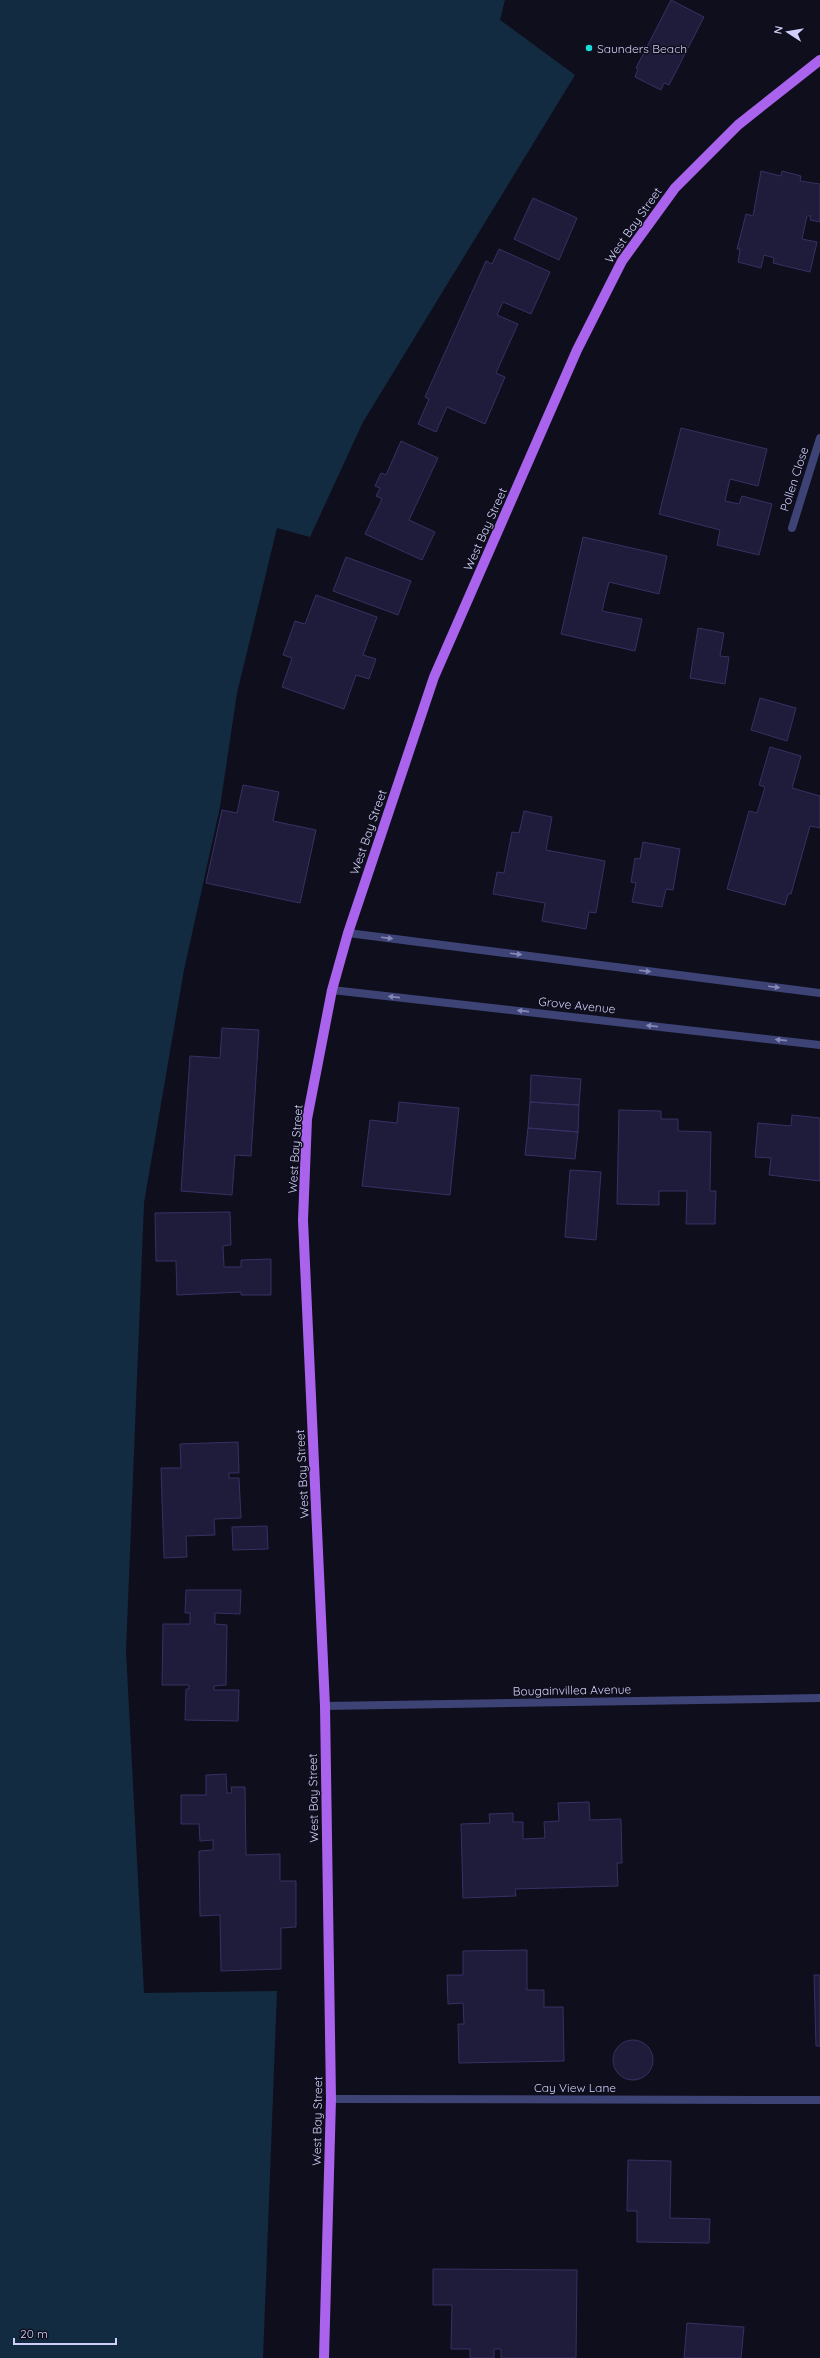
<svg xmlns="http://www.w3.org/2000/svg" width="820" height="2358" font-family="Quicksand,sans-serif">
  <rect width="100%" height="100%" fill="#0f0e1c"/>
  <path fill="#132b40" d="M0,0H505L500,20L575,75L363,422L310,537L277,528L237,693L220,807L184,970L144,1203L126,1651L144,1993L277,1991L263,2358H0Z"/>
  <path fill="#1f1c3b" stroke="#353164" d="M671,0L704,17L669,85L664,83L661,90L635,77L638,69L636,68Z
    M761,171L781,176L782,171L801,176L800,181L820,184V222L810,220L811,216H807L802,239L817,242L810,272L773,263L774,258L764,255L761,268L738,262L740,249H737L746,214L753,216Z
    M533,198L577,218L559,260L514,239Z
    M499,249L550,272L531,314L503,302L497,315L518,324L496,373L505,377L485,424L447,407L436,432L418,424L429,399L425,397L486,261L492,264Z
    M681,428L767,449L758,486L730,479L725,501L739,504L742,496L772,504L759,555L717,545L720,530L659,514Z
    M401,441L438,458L409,520L435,532L422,560L365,534L382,499L376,496L380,488L375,486L381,473L386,475Z
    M583,537L667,556L659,594L609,582L602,611L642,619L635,651L561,634Z
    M346,557L411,581L398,615L333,591Z
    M316,595L377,617L363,655L376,659L369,679L356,675L344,709L282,687L292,658L283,655L295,621L305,624Z
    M698,628L724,633L720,656L729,657L725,684L690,678Z
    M760,698L796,708L787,741L751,730Z
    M770,747L801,756L792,788L820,796V828L810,826L791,894H788L785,905L727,889L749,811L757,813L765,787L759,785Z
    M243,785L279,792L273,821L316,830L300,903L206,883L222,810L237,813Z
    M524,811L552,817L546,850L605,861L596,913L589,912L586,929L542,921L545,903L493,894L497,872L504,873L512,832L519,833Z
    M643,842L680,849L673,890L666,889L662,907L632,902L636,883L631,882L635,858L640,859Z
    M222,1028L259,1030L251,1156L235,1155L232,1195L181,1191L190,1056L220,1058Z
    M531,1075L581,1079L579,1105L530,1102Z
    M399,1102L459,1108L450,1195L362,1186L370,1120L397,1123Z
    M530,1102L579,1105L578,1132L528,1128Z
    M619,1110L661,1111V1119H678V1131L711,1132L710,1191H716L715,1224H686L687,1191H659V1205L617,1204Z
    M792,1115L820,1118V1181L769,1175L771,1158L755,1157L758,1123L791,1126Z
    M528,1128L578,1132L575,1159L525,1155Z
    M570,1170L601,1172L596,1240L565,1237Z
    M230,1212L231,1245L223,1246L224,1267H241V1260L271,1259V1295H241V1292L177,1295L176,1261H156L155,1213Z
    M238,1442L239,1473H229V1478H239L241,1518L214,1519L215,1535L186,1536L187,1557L164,1558L161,1468H181L180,1444Z
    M267,1526L268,1549L233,1550L232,1527Z
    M186,1590H241L240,1614L215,1613V1624L227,1625L226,1685L214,1686V1690H239L238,1721L185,1720L186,1689H189V1685H162L163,1624H190V1613H185Z
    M226,1774L227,1793H232L231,1787H245L246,1855L280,1854V1881H296V1927L281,1928V1969L221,1971L220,1915L200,1916L199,1851L213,1850V1840L200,1841L199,1824H181V1795H206V1775Z
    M589,1802L590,1820L621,1819L622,1863H617L618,1886L515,1889L516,1896L463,1898L461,1824L490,1823L489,1814L513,1813V1822H523V1839L545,1838L544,1822L559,1821L558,1803Z
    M527,1950V1990H544V2007H563L564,2061L459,2063L458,2024H464L463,2003L448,2004L447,1975H463V1951Z
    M814,1975H820V2046H816Z
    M613 2060a20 20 0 1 1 40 0a20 20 0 1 1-40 0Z
    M628,2160L671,2161L670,2218L710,2219L709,2243L637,2242V2211H627Z
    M433,2269L577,2270L576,2358H501V2349H494V2358H470V2349H451L452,2305H433Z
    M687,2323L744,2327L741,2358H684Z"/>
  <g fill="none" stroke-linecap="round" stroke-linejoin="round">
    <path stroke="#3e4376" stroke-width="8" d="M792,528L820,438
      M348,933L820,993
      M332,990L820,1045
      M325,1706L820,1698
      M331,2099L820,2100"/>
    <path stroke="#a963ed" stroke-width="10" d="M324,2358L331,2099L325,1706L303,1220L307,1119L332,990L348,933L434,677L577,350L622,261L675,188L738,125L820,60"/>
  </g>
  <defs><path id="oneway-solid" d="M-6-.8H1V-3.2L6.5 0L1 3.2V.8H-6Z"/></defs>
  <g fill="#8689b8">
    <use href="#oneway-solid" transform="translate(387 938) rotate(7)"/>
    <use href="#oneway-solid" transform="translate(516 954) rotate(7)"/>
    <use href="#oneway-solid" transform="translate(645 971) rotate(7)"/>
    <use href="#oneway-solid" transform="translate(774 987) rotate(7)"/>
    <use href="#oneway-solid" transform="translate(394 997) rotate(-174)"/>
    <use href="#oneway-solid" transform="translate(523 1011) rotate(-174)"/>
    <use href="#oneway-solid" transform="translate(652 1026) rotate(-174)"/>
    <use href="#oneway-solid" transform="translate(781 1040) rotate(-174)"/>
  </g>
  <circle fill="#1adad7" stroke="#0f0e1c" stroke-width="1.5" cx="589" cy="48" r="4"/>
  <g text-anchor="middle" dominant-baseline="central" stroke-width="3" stroke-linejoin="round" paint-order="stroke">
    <g font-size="12" fill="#cfcff9" stroke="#0f0e1c" text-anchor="start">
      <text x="597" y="48">Saunders Beach</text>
    </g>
    <g font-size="12" fill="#cfcff9" stroke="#0f0e1c">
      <text transform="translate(633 225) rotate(-55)">West Bay Street</text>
      <text transform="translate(794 479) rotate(-72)">Pollen Close</text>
      <text transform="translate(485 529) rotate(-66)">West Bay Street</text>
      <text transform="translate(368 832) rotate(-71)">West Bay Street</text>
      <text transform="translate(577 1005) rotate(6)">Grove Avenue</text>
      <text transform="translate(295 1149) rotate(-86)">West Bay Street</text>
      <text transform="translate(302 1474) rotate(-93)">West Bay Street</text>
      <text transform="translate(572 1690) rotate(-1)">Bougainvillea Avenue</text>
      <text transform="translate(313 1798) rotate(-91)">West Bay Street</text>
      <text x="575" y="2087">Cay View Lane</text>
      <text transform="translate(317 2121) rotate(-89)">West Bay Street</text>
    </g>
  </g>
  <g transform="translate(788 32) rotate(282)" stroke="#0f0e1c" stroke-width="3" paint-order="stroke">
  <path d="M0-3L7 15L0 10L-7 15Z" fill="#cfcff9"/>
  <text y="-6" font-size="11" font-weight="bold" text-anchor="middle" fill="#cfcff9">N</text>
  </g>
  <path d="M14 2338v6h102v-6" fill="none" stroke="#cfcff9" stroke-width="2"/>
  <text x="20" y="2338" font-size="12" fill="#cfcff9" stroke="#0f0e1c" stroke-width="3" paint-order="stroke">20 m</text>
</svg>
